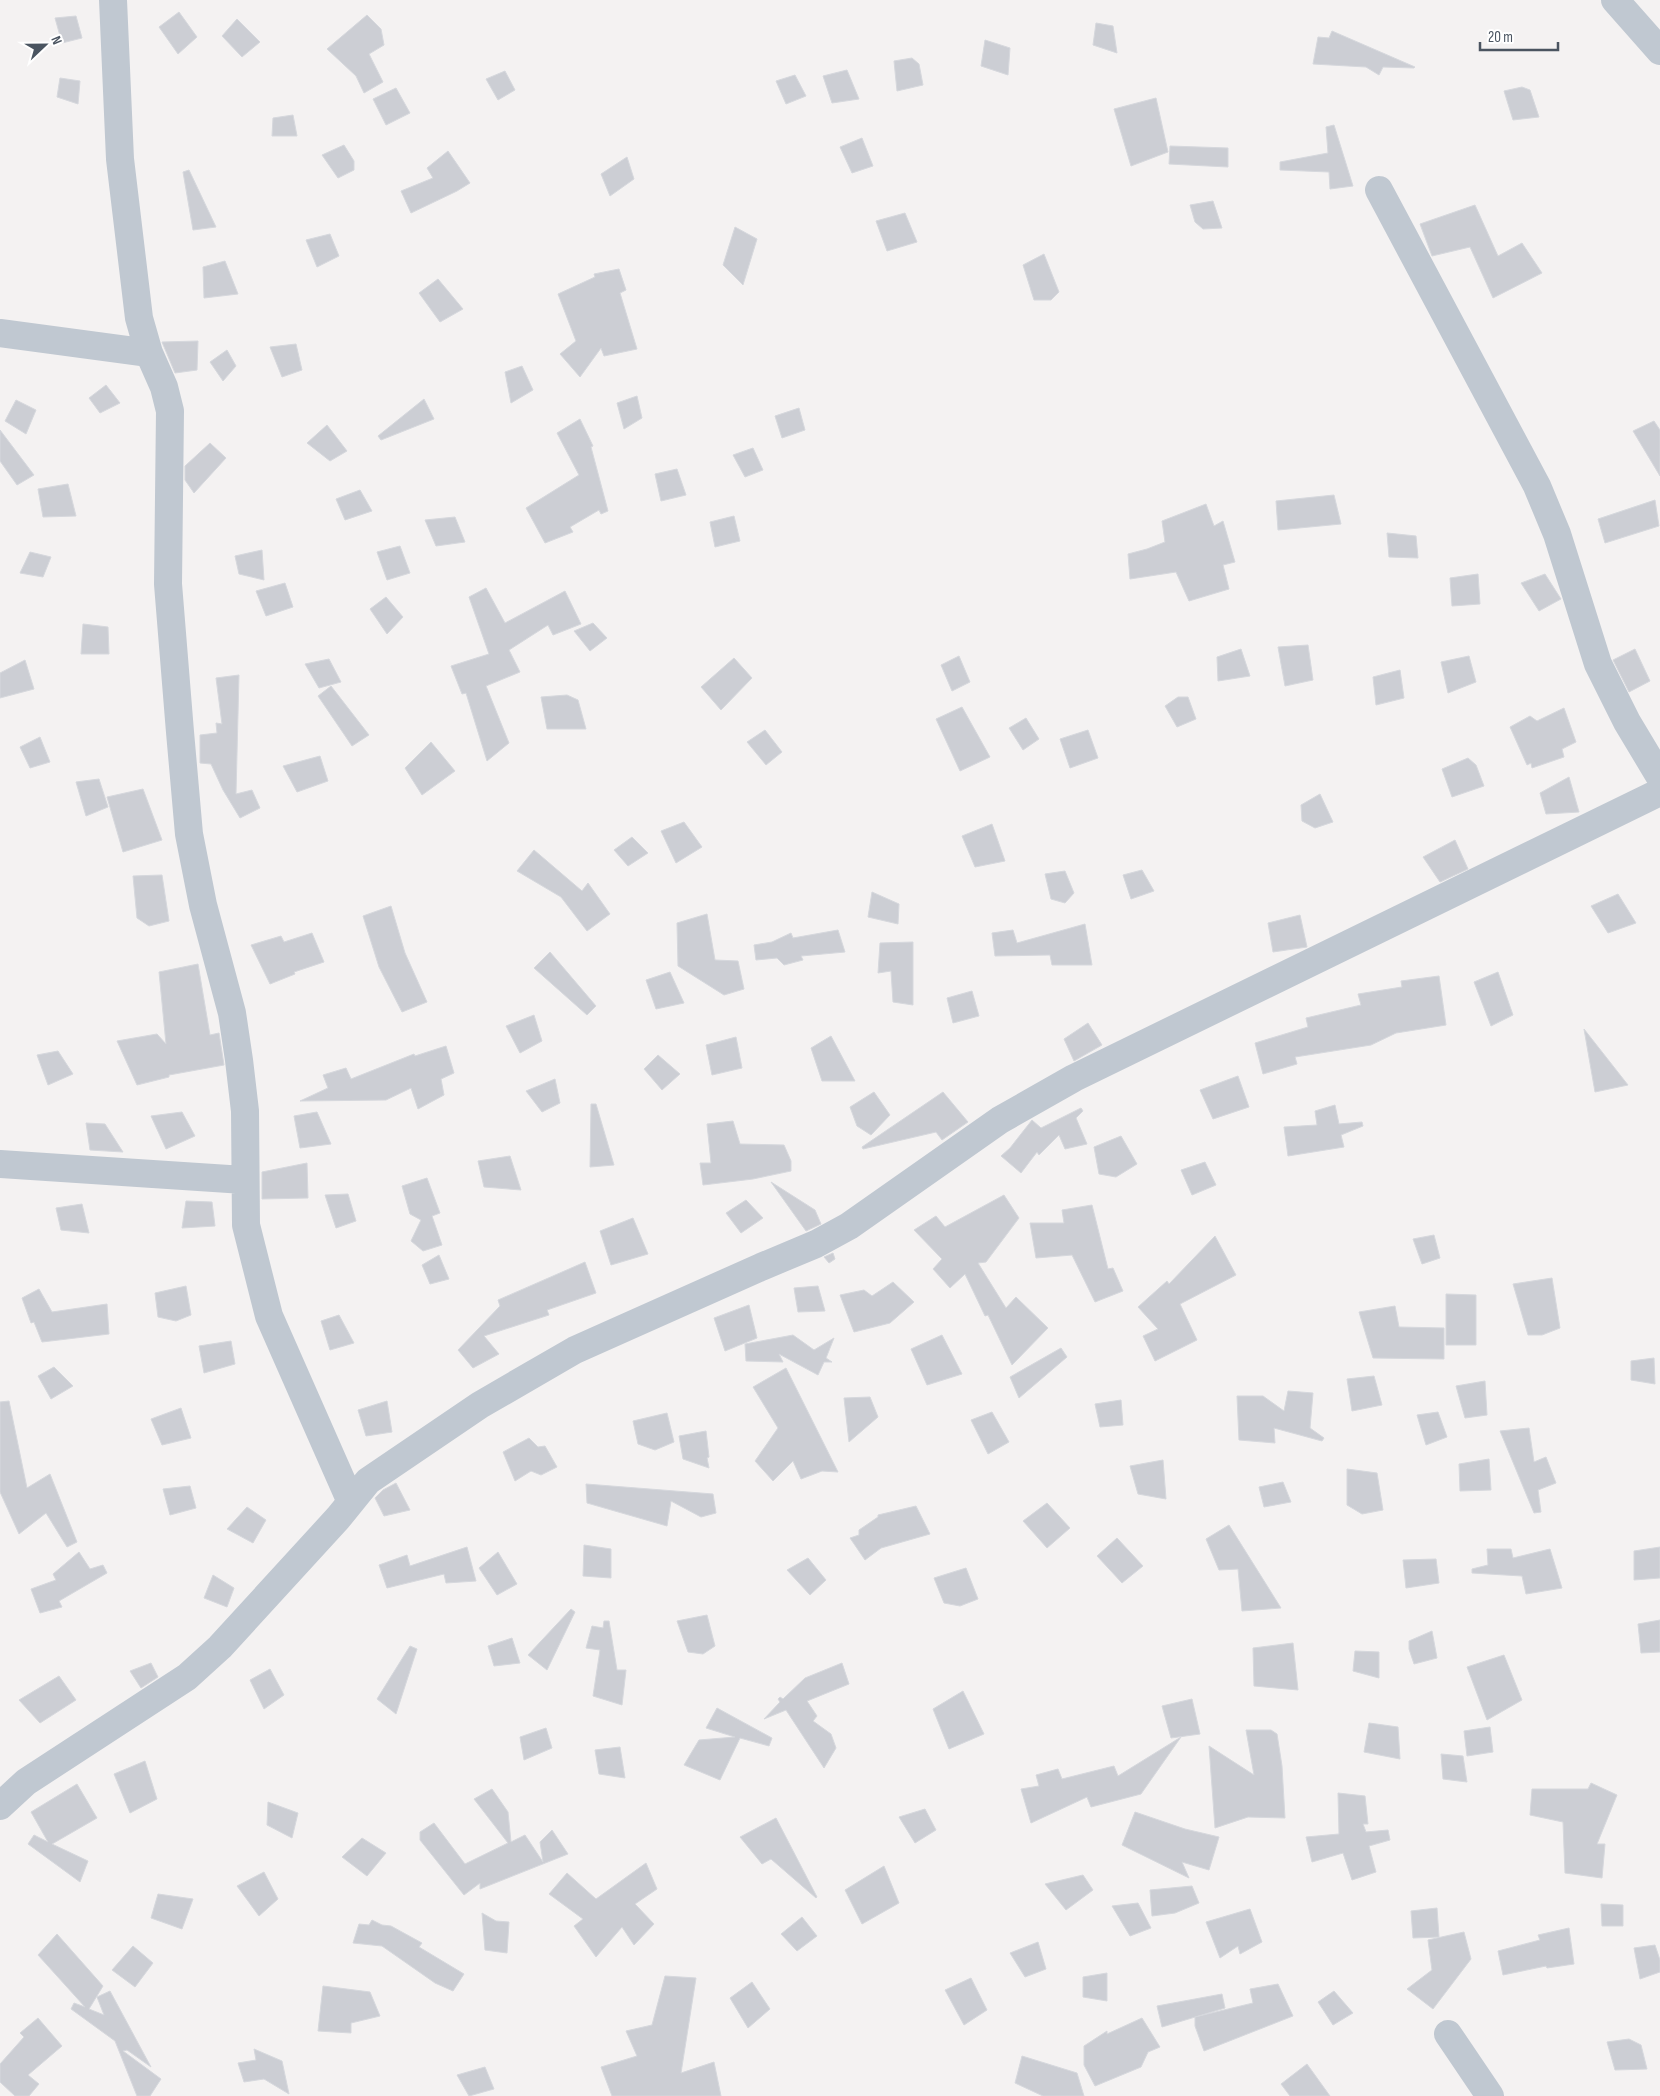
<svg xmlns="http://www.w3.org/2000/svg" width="1660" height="2096" font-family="'Sofia Sans Condensed',sans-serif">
  <rect width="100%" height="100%" fill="#f4f2f2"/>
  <path fill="#ccced4" stroke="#d6d8dd" d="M179,12L197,37L178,54L159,27Z
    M367,15L381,29L384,45L369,54L383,82L364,93L356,76L327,49Z
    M76,16L82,38L62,43L55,18Z
    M237,19L260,42L242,57L222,36Z
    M1096,23L1113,26L1117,53L1093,45Z
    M1332,31L1415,67L1414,68L1383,67L1379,75L1366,67L1313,64L1318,37L1329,38Z
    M985,40L1010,48L1008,75L981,66Z
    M912,58L919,64L923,85L897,91L894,61Z
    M847,70L859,99L832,103L823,76Z
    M505,71L515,90L498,100L486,79Z
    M795,75L806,96L786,104L776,81Z
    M60,78L80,81L78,104L57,97Z
    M1522,87L1530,90L1539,117L1513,120L1504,91Z
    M396,88L410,113L386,125L373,99Z
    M1156,98L1168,152L1131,166L1114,109Z
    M293,115L297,136H272L273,118Z
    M1334,125L1353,186L1330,189L1329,172L1280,170V162L1328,153L1326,127Z
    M862,138L873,166L852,173L840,147Z
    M344,145L354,161V170L338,178L322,155Z
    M1170,146L1228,148V167L1169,164Z
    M448,151L470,183L457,191L411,213L401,191L433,178L427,168Z
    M627,157L634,179L610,196L601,174Z
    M189,170L216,227L193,230L183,172Z
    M1213,201L1222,228L1203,229L1195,222L1190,205Z
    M1475,205L1498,256L1522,243L1542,273L1493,298L1470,247L1432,256L1420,224Z
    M905,213L917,242L887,251L876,221Z
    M735,227L757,239L743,285L723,265Z
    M330,234L339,256L317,267L306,240Z
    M1044,254L1059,292L1051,300H1034L1023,265Z
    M225,261L238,294L204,298L203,267Z
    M619,269L626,290L620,293L637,349L604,356L601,348L580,377L560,354L576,341L558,294L595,277L594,274Z
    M438,279L463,309L440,322L419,293Z
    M198,341L197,370L175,373L162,342Z
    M296,344L302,370L282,377L270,347Z
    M227,350L236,366L223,381L210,362Z
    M522,366L533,390L511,403L505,372Z
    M106,385L120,403L100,413L89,398Z
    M637,396L642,418L624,429L617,403Z
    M424,399L434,419L381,440L378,436Z
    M16,400L36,410L26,434L5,421Z
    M799,408L805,430L782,438L775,416Z
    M580,419L593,446L591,447L608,511L601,514L599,510L570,527L573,532L545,543L526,508L579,475L557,433Z
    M1654,421L1660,430V476L1633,431Z
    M327,425L347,451L330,461L307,443Z
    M0,430L34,475L17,485L0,461Z
    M210,443L226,458L194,493L185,480V466Z
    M753,448L763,470L745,477L733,455Z
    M677,469L686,495L661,501L655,474Z
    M68,484L76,516L43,517L38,489Z
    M360,490L372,511L345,520L336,499Z
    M1334,495L1341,524L1278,530L1276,501Z
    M1655,500L1659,526L1605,543L1598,519Z
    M1206,504L1214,526L1223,521L1235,562L1223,565L1229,589L1189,601L1176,572L1130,579L1128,554L1147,549L1165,542L1162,521Z
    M734,516L740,541L715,547L710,522Z
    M455,517L465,542L436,546L425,520Z
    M1387,533L1416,536L1418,558L1389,557Z
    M400,546L410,573L387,580L377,552Z
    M262,550L264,580L239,574L235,556Z
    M30,552L51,557L43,577L20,573Z
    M1478,574L1480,604L1452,606L1450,578Z
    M1545,574L1561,599L1539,611L1521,583Z
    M285,583L293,607L266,616L256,591Z
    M486,588L505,623L565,591L581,624L553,635L548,625L509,650L520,672L486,686L509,743L487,761L466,693L462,694L451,666L489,654L469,597Z
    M386,597L403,617L387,634L370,609Z
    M593,623L607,638L590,651L574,631Z
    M83,624L108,627L109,654H81Z
    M1308,645L1313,680L1285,686L1278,647Z
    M1241,649L1250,676L1218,681L1217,657Z
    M1635,649L1650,681L1629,692L1613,660Z
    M959,656L970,682L952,691L941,665Z
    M1469,656L1476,682L1448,693L1441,662Z
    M734,658L752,678L721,710L701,687Z
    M329,659L341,682L319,688L305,664Z
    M25,660L34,689L0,698V673Z
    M1400,670L1404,698L1376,705L1373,677Z
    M239,675L236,794L252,790L260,808L240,818L223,790L211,764L200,763V735L217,733L216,723L222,724L216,678Z
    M331,686L369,735L352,746L318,696Z
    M567,695L578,700L586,729H547L541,697Z
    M1178,697H1188L1196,719L1177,727L1165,706Z
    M962,707L990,757L960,771L936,719Z
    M1564,708L1576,742L1562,749L1564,757L1532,768L1531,763L1527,765L1510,727L1530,716L1537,721Z
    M1026,718L1039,739L1023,750L1009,728Z
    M765,730L782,752L766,765L747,742Z
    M1088,730L1098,758L1070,768L1060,739Z
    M40,737L50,762L30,768L20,747Z
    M431,742L455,771L422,795L405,768Z
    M320,756L328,781L297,792L283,766Z
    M1468,758L1476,765L1484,786L1452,797L1442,769Z
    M1569,777L1579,812L1546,814L1540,793Z
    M99,779L108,807L86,816L76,782Z
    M143,789L162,840L123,852L107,797Z
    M1320,794L1333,822L1315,828L1302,821L1301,805Z
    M684,822L702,847L676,863L661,831Z
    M992,824L1005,861L975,867L962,836Z
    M632,837L648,853L628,866L614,850Z
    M1455,840L1468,869L1440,882L1423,857Z
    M534,850L582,891L588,883L610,914L587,931L561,897L517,871Z
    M1142,870L1154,891L1131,899L1123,875Z
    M1065,871L1074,893L1065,903L1051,899L1045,874Z
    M162,875L169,921L149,926L137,918L133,876Z
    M872,892L899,904L898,924L868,917Z
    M1618,894L1636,923L1608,933L1591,906Z
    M391,906L405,953L427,1002L402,1012L379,967L363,916Z
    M707,914L715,960L738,961L744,989L724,995L678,966L677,923Z
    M1300,915L1307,947L1273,952L1268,923Z
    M1085,924L1092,965H1052L1050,955L995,956L992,933L1013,930L1017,943Z
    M838,930L845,952L801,956L803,960L784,965L777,958L756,960L754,945L772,942L791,933L793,938Z
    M312,933L324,962L294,972L295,974L270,984L251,945L281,936L284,942Z
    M913,942V1005L893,1002L891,971L878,973L880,943Z
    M550,952L596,1006L587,1015L534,968Z
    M198,964L210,1035L219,1033L224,1065L169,1075V1077L137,1085L117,1041L157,1034L166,1044L159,972Z
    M670,972L684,1003L656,1009L646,980Z
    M1498,972L1513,1015L1491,1026L1474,982Z
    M1439,976L1446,1025L1396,1033L1371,1045L1295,1057L1297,1064L1263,1074L1255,1043L1308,1027L1306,1018L1361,1005L1358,994L1402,987L1401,981Z
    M972,991L979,1016L953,1023L947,998Z
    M534,1015L542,1041L520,1053L506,1026Z
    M1088,1023L1102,1045L1074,1061L1064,1039Z
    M1584,1029L1628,1085L1595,1092Z
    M831,1036L855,1081H822L811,1048Z
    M736,1037L742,1068L712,1075L706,1045Z
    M446,1046L454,1073L441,1079L444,1095L418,1109L411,1088L386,1100L300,1101L328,1088L323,1075L346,1068L351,1079L414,1054L415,1056Z
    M58,1051L73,1074L48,1085L37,1055Z
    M658,1055L680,1074L662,1090L644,1069Z
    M1238,1076L1249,1107L1213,1119L1200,1090Z
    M555,1079L560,1103L542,1112L526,1091Z
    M874,1092L890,1115L871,1135L857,1126L850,1107Z
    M943,1092L968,1122L942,1140L936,1132L863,1149L862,1147Z
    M591,1104H596L614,1165L590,1167Z
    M1335,1105L1339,1124L1362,1122L1363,1126L1341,1135L1344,1147L1288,1156L1284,1127L1317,1125L1315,1111Z
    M1081,1108L1083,1111L1076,1118L1087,1144L1065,1149L1059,1135L1039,1155L1037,1152L1021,1173L1001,1156L1010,1148L1032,1120L1041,1128Z
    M182,1112L195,1136L166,1149L151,1116Z
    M317,1112L331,1144L300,1148L294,1116Z
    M733,1121L740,1144L784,1145L791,1161V1171L753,1179L703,1185L700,1163H711L707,1124Z
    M86,1123L105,1124L123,1152L90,1150Z
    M1121,1136L1137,1164L1116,1177L1099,1174L1094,1147Z
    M510,1156L521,1190L484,1187L478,1161Z
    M1205,1162L1216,1185L1192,1195L1181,1170Z
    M307,1163L308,1198L262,1199V1172Z
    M427,1178L440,1213L432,1216L442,1245L423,1251L411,1241L421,1220L410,1214L402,1186Z
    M771,1182L815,1210L821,1224L806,1231Z
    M348,1194L356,1221L336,1228L325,1195Z
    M1004,1195L1019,1218L986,1262L978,1263L1006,1308L1016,1297L1048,1328L1012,1365L988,1315L985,1316L965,1274L950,1288L933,1269L942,1259L914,1230L936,1216L945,1227Z
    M746,1200L763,1218L741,1233L726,1213Z
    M186,1201L212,1202L215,1226L182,1228Z
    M82,1204L89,1233L61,1230L56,1208Z
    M1092,1205L1108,1269L1113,1268L1123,1291L1095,1302L1072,1255L1036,1258L1030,1223H1064L1062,1210Z
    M633,1218L648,1254L611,1265L600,1231Z
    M1434,1235L1440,1258L1422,1264L1413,1239Z
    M1215,1236L1236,1275L1180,1304L1197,1340L1155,1361L1143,1336L1158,1329L1138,1307L1167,1281L1169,1284Z
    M833,1253L835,1259L829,1263L824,1257Z
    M439,1255L449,1279L430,1284L422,1265Z
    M585,1262L596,1293L547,1310L549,1315L484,1336L499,1354L473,1368L458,1350L500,1306L498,1300Z
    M1552,1278L1560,1328L1542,1335H1528L1513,1284Z
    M893,1282L914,1302L890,1323L854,1332L840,1295L864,1290L872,1296Z
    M186,1286L191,1315L176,1321L158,1317L155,1293Z
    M818,1286L825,1311L798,1312L794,1288Z
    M39,1289L52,1312L107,1304L109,1334L42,1342L34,1322L31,1323L22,1298Z
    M1446,1294L1476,1295V1345H1446Z
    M749,1305L757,1338L725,1351L714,1318Z
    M1395,1306L1399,1327L1444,1328V1359L1373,1358L1359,1312Z
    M339,1315L354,1343L330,1350L321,1321Z
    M793,1335L814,1350L834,1338L826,1358L832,1362H824L818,1375L779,1354L783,1362L746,1361L745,1344Z
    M942,1335L962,1374L927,1385L911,1349Z
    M231,1341L235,1364L204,1373L199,1346Z
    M1061,1348L1067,1357L1019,1398L1010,1377Z
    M1654,1358L1655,1384L1631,1380V1361Z
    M54,1367L73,1386L51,1399L38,1376Z
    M786,1368L838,1472L822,1471L801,1479L793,1461L773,1481L755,1461L778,1428L753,1387Z
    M1374,1376L1382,1405L1352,1411L1347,1379Z
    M1485,1381L1487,1415L1465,1418L1456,1386Z
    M1288,1391L1313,1393L1310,1428L1324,1438L1322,1441L1274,1428L1275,1443L1239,1440L1237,1396H1263L1284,1411Z
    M870,1397L878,1417L849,1442L844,1398Z
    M1121,1400L1123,1425L1100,1427L1095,1404Z
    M9,1401L27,1488L50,1474L77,1542L67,1547L46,1513L19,1534L0,1492V1402Z
    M387,1401L392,1432L366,1436L358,1410Z
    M181,1408L191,1438L162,1445L151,1419Z
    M992,1412L1009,1442L988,1454L971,1420Z
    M1438,1412L1447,1437L1426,1445L1417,1415Z
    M667,1413L674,1442L655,1450L638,1444L633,1421Z
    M1529,1428L1534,1462L1546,1457L1556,1483L1538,1490L1541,1512L1534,1513L1500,1431Z
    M706,1431L709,1457L707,1458L709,1468L683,1459L679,1436Z
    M529,1438L538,1447L545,1446L557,1467L541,1475L531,1471L515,1481L503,1452Z
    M1489,1459L1491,1490L1460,1491L1459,1464Z
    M1163,1460L1166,1499L1138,1494L1130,1466Z
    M1347,1469L1377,1473L1383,1510L1362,1514L1347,1505Z
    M1283,1482L1291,1502L1264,1507L1259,1487Z
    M396,1483L410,1510L384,1516L375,1498L383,1490Z
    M586,1484L713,1494L716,1513L701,1517L671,1501L667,1526L587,1503Z
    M190,1486L196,1508L170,1515L163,1489Z
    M1047,1503L1070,1528L1047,1548L1023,1521Z
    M916,1506L930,1534L881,1548L865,1560L850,1538L859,1535V1530L878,1517V1515Z
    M247,1507L266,1520L253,1543L227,1529Z
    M1229,1525L1266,1584L1281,1608L1242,1611L1238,1569L1219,1570L1206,1539Z
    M1117,1538L1143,1566L1122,1583L1097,1556Z
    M584,1545L611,1549V1578L583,1576Z
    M467,1547L476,1581L446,1583L444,1574L387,1588L379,1565L407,1555L410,1566Z
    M1660,1547V1578L1634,1580V1551Z
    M1487,1549H1511L1513,1558L1550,1549L1562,1588L1526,1594L1522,1576L1472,1573V1569L1488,1565Z
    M79,1552L90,1569L103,1565L107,1573L59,1601L62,1607L40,1613L31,1589L56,1580L53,1574Z
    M498,1552L517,1584L497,1595L479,1568Z
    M808,1558L826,1580L810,1595L787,1570Z
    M1436,1559L1439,1583L1406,1588L1403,1560Z
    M966,1568L978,1599L960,1606L944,1603L934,1578Z
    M213,1575L234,1588L227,1607L204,1598Z
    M571,1609L575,1612L547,1670L528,1655Z
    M707,1615L715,1646L703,1654L688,1652L677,1621Z
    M1660,1620V1652L1641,1653L1638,1624Z
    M604,1621H609L617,1670H626L622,1705L593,1696L600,1650L586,1648L592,1626L603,1628Z
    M1432,1631L1437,1658L1414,1664L1409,1649V1641Z
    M512,1638L520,1663L494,1666L488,1646Z
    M1293,1643L1298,1690L1254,1686L1253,1648Z
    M410,1646L417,1649L396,1714L377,1699Z
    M1355,1651L1379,1652V1678L1353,1671Z
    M1504,1655L1522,1700L1487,1720L1467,1667Z
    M151,1663L158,1677L141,1688L130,1671Z
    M842,1663L849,1684L807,1701L817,1716L813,1721L831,1734L836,1748L824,1768L786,1710L764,1719L780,1702L778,1699L780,1697L783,1699L805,1678Z
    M270,1669L284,1695L264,1709L250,1680Z
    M59,1676L76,1700L40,1723L19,1700Z
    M963,1691L984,1734L949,1749L933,1709Z
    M1192,1699L1200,1734L1171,1738L1162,1706Z
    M717,1708L772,1738L769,1746L740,1738L720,1780L684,1765L699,1740L735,1737L706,1728Z
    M1369,1723L1398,1727L1400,1759L1364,1752Z
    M1490,1727L1493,1752L1467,1756L1464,1731Z
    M546,1728L552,1748L524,1760L520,1737Z
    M1246,1730H1271L1277,1734L1282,1766L1285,1818L1248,1817L1215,1828L1209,1746L1254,1775Z
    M1181,1737L1141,1794L1091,1807L1087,1797L1031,1823L1021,1789L1039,1786L1036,1775L1058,1769L1062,1779L1114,1766L1118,1776Z
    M620,1747L625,1778L599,1774L595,1750Z
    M1441,1754L1463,1756L1467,1782L1443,1779Z
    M145,1761L157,1799L130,1813L114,1774Z
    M1591,1783L1617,1795L1597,1844H1605L1602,1878L1565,1873L1563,1822L1530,1815L1532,1789H1588Z
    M77,1784L97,1818L52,1844L88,1861L80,1882L28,1844L34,1835L48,1842L31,1812Z
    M492,1789L508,1812L511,1842L525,1835L543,1862L540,1842L552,1830L568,1854L480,1889V1883L464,1895L420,1840V1832L434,1823L465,1864L508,1843L474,1799Z
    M1338,1793L1365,1796L1368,1824H1363L1366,1832L1388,1830L1390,1840L1369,1846L1376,1872L1352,1880L1343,1853L1312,1862L1306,1837L1339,1834Z
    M268,1802L298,1813L292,1838L267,1825Z
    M925,1809L936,1830L915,1843L899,1817Z
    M1135,1812L1185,1829L1219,1837L1209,1870L1182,1862L1189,1878L1122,1845Z
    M776,1818L817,1897L816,1898L771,1859L762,1864L740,1837Z
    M362,1838L386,1853L367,1876L342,1857Z
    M646,1863L657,1889L635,1904L654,1924L634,1945L622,1927L596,1957L574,1926L583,1919L549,1894L567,1873L596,1899Z
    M884,1866L899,1903L862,1924L845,1890Z
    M264,1872L278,1899L259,1916L237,1886Z
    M1083,1875L1093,1890L1066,1910L1045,1884Z
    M1192,1886L1199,1903L1175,1913L1152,1916L1150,1890Z
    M158,1894L193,1899L182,1929L151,1918Z
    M1138,1903L1151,1928L1130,1936L1112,1906Z
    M1601,1904L1623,1905V1926H1602Z
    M1437,1908L1439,1937L1413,1938L1411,1911Z
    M1250,1909L1262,1942L1240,1954L1238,1946L1220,1958L1206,1922Z
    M482,1913L496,1921L509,1922L507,1953L485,1950Z
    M802,1917L817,1936L797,1951L781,1934Z
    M372,1920L382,1925L391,1926L422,1943L419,1947L464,1974L453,1991L435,1983L382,1946L353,1943L359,1924L369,1925Z
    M1569,1928L1574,1964L1547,1968L1546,1966L1503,1975L1498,1951L1540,1940L1538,1935Z
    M1464,1932L1471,1959L1433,2009L1407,1989L1432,1970L1428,1940Z
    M57,1934L103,1986L89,2009L104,2015L97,1997L110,1991L151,2067L127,2050L123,2051L161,2079L150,2096H137L115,2041L71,2009L74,2003L85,2007L38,1955Z
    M1038,1942L1046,1969L1025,1977L1010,1953Z
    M1655,1945L1660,1960V1972L1640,1979L1634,1948Z
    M133,1946L153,1963L135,1987L112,1970Z
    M1107,1973V2001L1083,1997V1977Z
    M665,1976L696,1978L681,2073L714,2062L721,2096H612L601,2067L637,2056L626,2031L652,2025Z
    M971,1978L987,2010L964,2025L945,1990Z
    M752,1982L770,2009L748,2028L730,1998Z
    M1278,1984L1293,2016L1204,2051L1195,2026V2017L1253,2003L1250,1989Z
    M323,1986L370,1992L380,2016L351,2023V2033L318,2031Z
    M1334,1991L1353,2013L1333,2025L1318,2002Z
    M1222,1994L1225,2008L1162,2027L1157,2006Z
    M38,2018L62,2046L28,2075L39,2084L29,2096H15L0,2082V2064L24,2037L20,2033Z
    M1142,2018L1160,2047L1148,2052L1141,2067L1095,2086L1084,2065V2046L1107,2031V2034Z
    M1629,2039L1641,2045L1647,2069L1615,2070L1607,2042Z
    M254,2049L282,2061L289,2094L264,2079L244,2082L238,2063L256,2060Z
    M1022,2056L1077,2073L1084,2096H1043L1015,2083Z
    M1307,2064L1330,2096H1290L1281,2084Z
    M485,2067L494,2089L469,2096L457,2075Z"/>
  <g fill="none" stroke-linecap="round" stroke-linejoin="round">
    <path stroke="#c0c8d1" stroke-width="28" d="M113,0L120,159L139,318L149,353L164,387L170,411L168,584L180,732L189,834L203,905L232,1013L239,1060L245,1111L246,1225L269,1316L351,1502
      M1615,0L1660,51
      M1379,190L1537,486L1557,534L1598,664L1627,722L1660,777
      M0,333L149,353
      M0,1164L244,1180
      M0,1806L26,1782L187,1677L220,1647L338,1518L368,1481L480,1405L575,1350L761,1267L816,1244L849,1226L1000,1120L1074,1078L1660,792
      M1448,2034L1490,2096"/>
  </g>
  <g transform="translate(45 45) rotate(68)" stroke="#ffffff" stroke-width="4" paint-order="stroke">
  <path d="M0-4L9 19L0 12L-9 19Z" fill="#4a5460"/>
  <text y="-8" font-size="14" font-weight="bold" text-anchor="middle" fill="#4a5460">N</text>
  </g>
  <path d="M1480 42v8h78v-8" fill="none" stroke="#4a5460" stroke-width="2.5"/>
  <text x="1488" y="42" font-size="15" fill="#4a5460" stroke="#ffffff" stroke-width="4" paint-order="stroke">20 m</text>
</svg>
